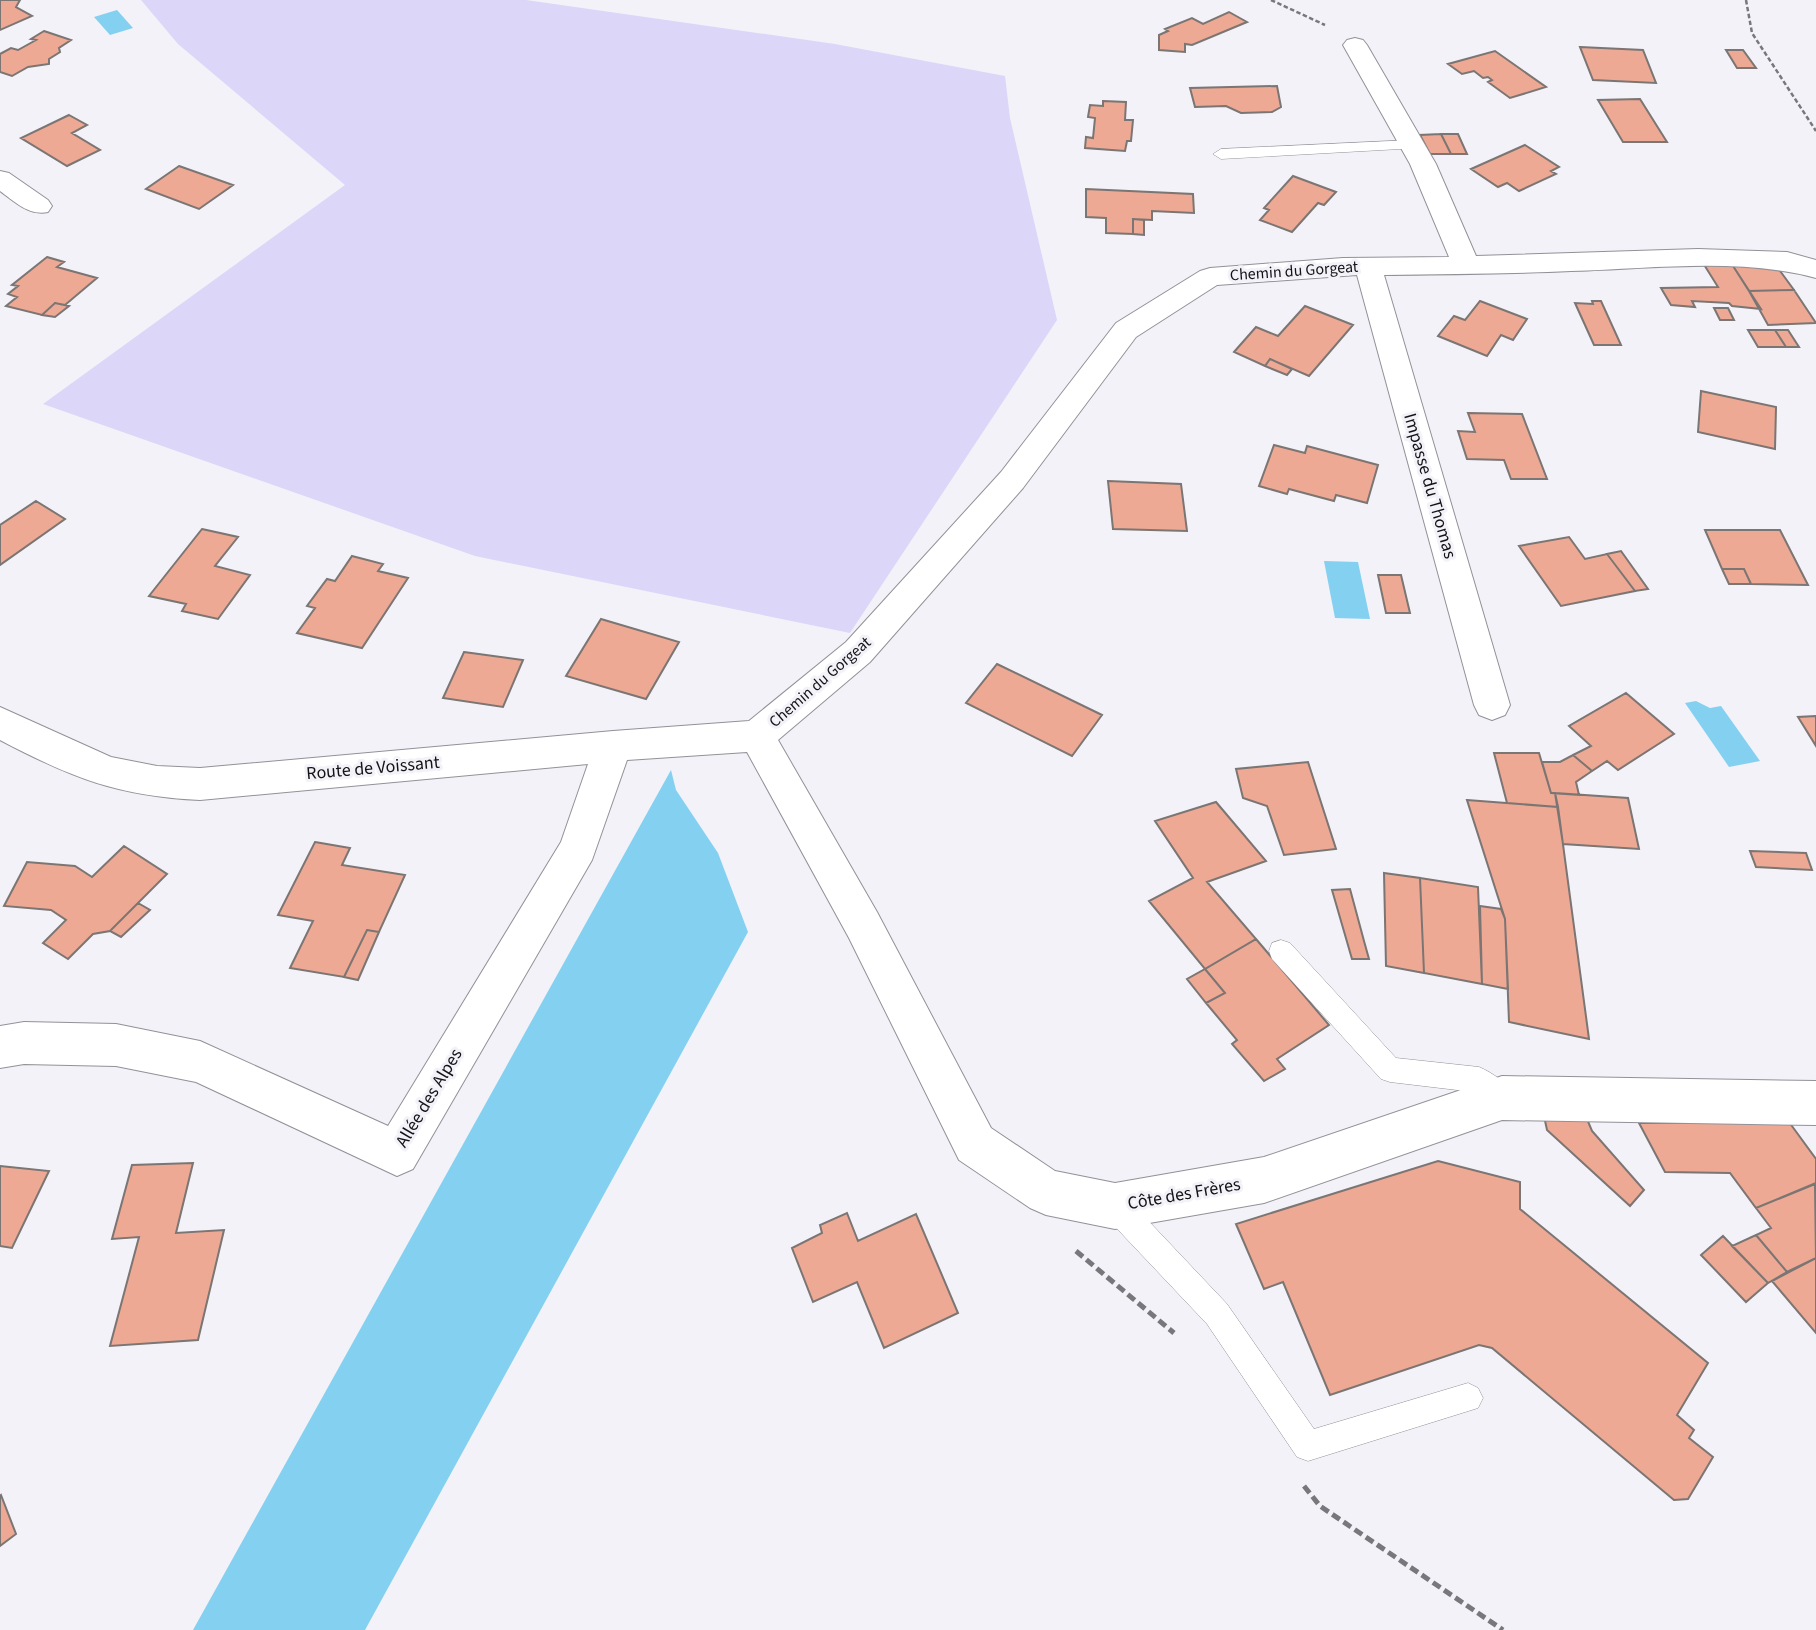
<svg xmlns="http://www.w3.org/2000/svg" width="1816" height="1630" font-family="'Source Sans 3',sans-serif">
  <rect width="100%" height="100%" fill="#f3f2f8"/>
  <path fill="#dcd6f9" d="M141,0H526L835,44L1005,76L1010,118L1057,320L850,633L475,556L43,404L345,185L178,44Z"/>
  <path fill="#84d0f0" d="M117,10L133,28L110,35L94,17Z
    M1324,561L1358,562L1370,619L1335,618Z
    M1696,701L1710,708L1721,706L1760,761L1729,767L1685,703Z
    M671,770L676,790L718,853L748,932L365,1630H193Z"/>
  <path fill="#eea994" stroke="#7b7573" stroke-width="2" d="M0,0H20L16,7L32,16L0,30Z
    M1229,12L1247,22L1192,45L1185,44V52L1159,50V35L1168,31L1165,29L1192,18L1203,24Z
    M44,31L71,40L59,48L60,52L49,59V64L28,67L12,76L0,72V54L11,48L18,50L36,40L31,39Z
    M1580,47L1643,50L1656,83L1593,80Z
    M1726,50H1743L1756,68H1737Z
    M1495,51L1546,87L1510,98L1488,82L1492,80L1488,77L1483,78L1474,71L1462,74L1448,64Z
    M1277,86L1281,107L1272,112L1241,113L1226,106L1195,107L1190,88Z
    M1640,99L1667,142H1623L1598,100Z
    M1103,101L1126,102L1125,120H1133L1131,141H1127L1125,151L1085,148L1086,137L1093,138L1095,118L1088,117L1090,105L1103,106Z
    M69,115L87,125L72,133L100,150L67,166L21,138Z
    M1441,134L1451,154H1430L1420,135Z
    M1441,134H1458L1467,154H1451Z
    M1525,145L1559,167L1551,171L1556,174L1519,191L1507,183L1498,187L1471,169Z
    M179,166L233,185L199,209L146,189Z
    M1293,176L1336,192L1324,205L1318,203L1292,232L1260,220L1269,210L1264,208Z
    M1086,189L1193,194L1194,213L1152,211V220L1133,219V234L1106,233V218L1086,217Z
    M1133,219L1144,220V235L1133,234Z
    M47,257L64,262L57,267L97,278L65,305L55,303L42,315L6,306L17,297L8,294L18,286L12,285Z
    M1703,263L1733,266L1761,309L1732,306L1729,303L1692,301L1695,307L1671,305L1661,288L1718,287Z
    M1775,264L1794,290L1749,291L1733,266Z
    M1794,290L1816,323L1768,325L1749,291Z
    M1480,301L1527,319L1513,340L1501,335L1487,356L1438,336L1454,316L1465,320Z
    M1592,301H1601L1621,345H1594L1575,303L1593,304Z
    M55,303L69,306L55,317L42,315Z
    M1305,306L1353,325L1309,376L1270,359L1265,366L1234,352L1256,327L1278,336Z
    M1714,308H1728L1734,320H1720Z
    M1748,330H1775L1786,347H1758Z
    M1775,330H1788L1799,347H1786Z
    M1270,359L1292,369L1287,375L1265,366Z
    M1701,391L1776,407L1775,449L1698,432Z
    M1468,413L1522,414L1547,479H1511L1504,460L1467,459L1458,431L1475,432Z
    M1274,445L1305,453L1307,446L1378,465L1367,503L1336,495L1334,501L1289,489L1287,494L1259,486Z
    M1108,481L1181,484L1187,531L1113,529Z
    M36,501L65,519L0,565V525Z
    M202,529L238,537L215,566L250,575L218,619L182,611L186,604L149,596Z
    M1705,530H1780L1808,585L1751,584L1744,569H1722Z
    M1569,537L1585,559L1607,554L1635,591L1561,606L1519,546Z
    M1621,551L1648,589L1635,591L1607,554Z
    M352,556L383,564L378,571L408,578L362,648L297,633L315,608L307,606L327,579L335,581Z
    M1722,569H1744L1751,584H1729Z
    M1378,575H1401L1410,613H1386Z
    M601,619L679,642L646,699L566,676Z
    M464,652L523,660L503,707L443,698Z
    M997,664L1102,715L1072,756L966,703Z
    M1626,693L1674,734L1618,770L1607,761L1592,771L1573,755L1591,746L1569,726Z
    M1816,716V746L1798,717Z
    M1494,753H1539L1551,793H1555L1558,807L1507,803Z
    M1573,755L1592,771L1576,782L1579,795L1551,793L1542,762H1560Z
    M1308,762L1336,849L1284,855L1267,806L1243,798L1236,769Z
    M1555,793L1628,798L1639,849L1563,844Z
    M1467,800L1558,807L1589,1039L1509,1022L1505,919Z
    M1216,802L1266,861L1207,882L1256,939L1205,969L1149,901L1193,878L1155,821Z
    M315,842L350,848L342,865L405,875L379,932L367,930L344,977L290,968L313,921L278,915Z
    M124,846L167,874L110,931L93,934L68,959L43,943L66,920L51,910L4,906L27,862L75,866L92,877Z
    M1750,851L1806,853L1812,870L1756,867Z
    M1384,873L1420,878L1424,973L1386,966Z
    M1420,878L1478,887L1482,984L1424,973Z
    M1350,889L1364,941L1369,959H1352L1332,890Z
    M138,903L150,910L121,937L110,931Z
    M1480,906L1501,909L1505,919L1508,989L1482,984Z
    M367,930L379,932L358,980L344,977Z
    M1256,939L1329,1025L1277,1059L1285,1069L1264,1081L1232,1044L1237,1040L1206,1003L1225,993L1205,969Z
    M1205,969L1225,993L1206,1003L1187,979Z
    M1544,1116L1587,1119L1592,1131L1644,1190L1630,1206L1547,1130Z
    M1789,1122L1816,1159V1183L1756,1208L1730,1173L1665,1172L1639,1123Z
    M1438,1161L1520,1182V1209L1708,1363L1677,1415L1694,1430L1689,1438L1713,1457L1688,1499L1674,1500L1492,1348L1479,1345L1330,1395L1283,1282L1264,1289L1236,1224Z
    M193,1163L176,1233L224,1230L198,1340L110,1346L139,1237L112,1239L132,1165Z
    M0,1166L49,1171L12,1248L0,1246Z
    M1815,1184L1816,1258L1787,1272L1756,1235L1771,1228L1756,1208Z
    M847,1213L858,1241L916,1214L958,1313L884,1348L857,1282L813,1302L792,1248L822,1233L820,1225Z
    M1756,1235L1787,1272L1768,1283L1732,1246Z
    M1723,1236L1768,1283L1746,1302L1701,1255Z
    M1816,1258V1333L1772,1281Z
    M1,1495L16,1534L0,1546V1496Z"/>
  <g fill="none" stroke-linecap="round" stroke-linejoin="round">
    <g stroke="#929197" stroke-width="1">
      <path id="lane" d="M1413,140L1421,145L1418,148L1221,159L1213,154L1221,149Z
        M1281,940L1290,943L1396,1058L1479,1067C1493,1073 1509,1084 1515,1098L1511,1107L1502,1111L1474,1092L1390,1082L1381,1079L1272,959L1269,951L1272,943Z
        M1115,1192L1125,1196L1227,1304L1314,1429L1468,1383L1478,1388L1483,1398L1478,1408L1308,1461L1297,1457L1207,1324L1105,1216L1101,1206L1105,1196Z"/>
    </g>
    <g stroke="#929197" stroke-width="2">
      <path id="street" d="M1355,38L1363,40L1367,45L1436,164L1476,256L1698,249L1787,252L1816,260V278C1737,257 1653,269 1571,271C1509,274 1447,274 1384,275L1510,705L1505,715L1492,720L1479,715L1474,705L1357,275L1217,285L1136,337L1023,488L870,662L778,740L877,912L991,1128L1055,1171L1115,1183L1264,1157L1502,1076L1816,1081V1125L1502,1120L1264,1203L1115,1229L1046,1215L1030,1208L959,1160L849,938L747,752L627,760L592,860L413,1169L397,1176L196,1082L116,1066L24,1064L0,1068V1026L24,1022L116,1024L200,1041L388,1126L561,842L588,764L200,800C118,796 72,778 0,740V707L111,757L157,766L200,768L613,731L749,721L846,642L1001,472L1116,323L1200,271L1210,268L1343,258L1449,257L1410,164L1343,45L1347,40Z
        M0,171L9,173L48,200L52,206L48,212C29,216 15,202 0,191Z"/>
    </g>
    <path stroke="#78787c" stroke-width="2.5" stroke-dasharray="4.5 2.5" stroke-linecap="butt" d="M1271,0L1325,25
      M1746,0L1752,33L1816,131"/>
    <path stroke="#78787c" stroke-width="5" stroke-dasharray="9 4.5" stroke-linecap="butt" d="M1076,1251L1174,1333
      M1304,1486L1320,1506L1503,1630"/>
    <use href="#lane" fill="#fff" fill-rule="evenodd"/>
    <use href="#street" fill="#fff" fill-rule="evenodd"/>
  </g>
  <g text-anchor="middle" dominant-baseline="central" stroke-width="6" stroke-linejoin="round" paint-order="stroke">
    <g font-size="16" fill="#131315" stroke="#f3f2f8">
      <text transform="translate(1294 271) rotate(-4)">Chemin du Gorgeat</text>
      <text transform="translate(820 682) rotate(-41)">Chemin du Gorgeat</text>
    </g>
    <g font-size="18" fill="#131315" stroke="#f3f2f8">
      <text transform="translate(1430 486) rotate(74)">Impasse du Thomas</text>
      <text transform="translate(373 768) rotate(-5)">Route de Voissant</text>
      <text transform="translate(429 1098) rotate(-59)">Allée des Alpes</text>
      <text transform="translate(1184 1194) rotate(-10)">Côte des Frères</text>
    </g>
  </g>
</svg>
